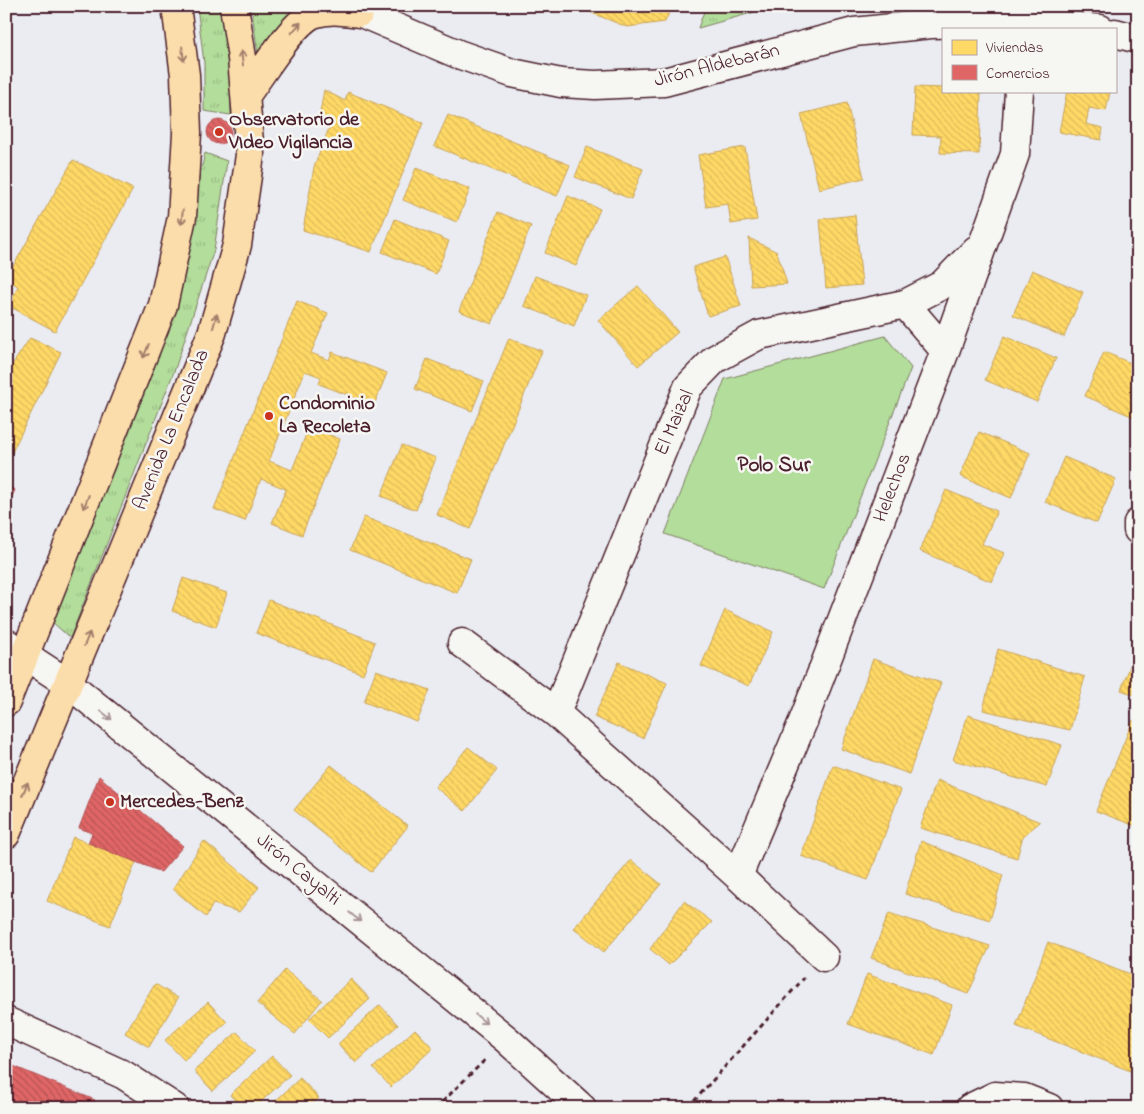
<svg xmlns="http://www.w3.org/2000/svg" width="1144" height="1114" font-family="'Indie Flower',sans-serif">
  <defs>
    <pattern id="grass-tufts" width="24" height="20" patternUnits="userSpaceOnUse" patternTransform="scale(1.25)"><rect width="24" height="20" fill="#b2dd9a"/><path d="M3 7l-1-3M5 7V3M7 7l1-3M15 17l-1-3M17 17v-4M19 17l1-3" fill="none" stroke="#9bbd85"/></pattern>
    <pattern id="homes-back-hatch" width="6" height="6" patternUnits="userSpaceOnUse" patternTransform="scale(1.25)"><rect width="6" height="6" fill="#ffd966"/><path d="M-1 5l2 2M0 0l6 6M5-1l2 2" fill="none" stroke="#dcba59"/></pattern>
    <pattern id="shops-back-hatch" width="6" height="6" patternUnits="userSpaceOnUse" patternTransform="scale(1.25)"><rect width="6" height="6" fill="#e06666"/><path d="M-1 5l2 2M0 0l6 6M5-1l2 2" fill="none" stroke="#b85354"/></pattern>
  </defs>
  <rect width="100%" height="100%" fill="#eaecf2"/>
  <filter id="ink" filterUnits="userSpaceOnUse"><feTurbulence type="fractalNoise" baseFrequency=".02" numOctaves="2"/><feDisplacementMap in="SourceGraphic" scale="10" xChannelSelector="R" yChannelSelector="G"/><feConvolveMatrix kernelMatrix="1 2 1 2 8 2 1 2 1" color-interpolation-filters="sRGB"/></filter>
  <g filter="url(#ink)">
    <path fill="url(#grass-tufts)" stroke="#7e7e62" d="M197,6H220L230,79L231,115L204,111V63Z
      M251,6H303L258,54Z
      M706,6H776L698,28Z
      M205,153L227,161L214,250L175,369L70,638L50,620L194,201Z"/>
    <path fill="#b2dd9a" stroke="#7e7e62" d="M885,336L911,368L824,589L665,534L725,379Z"/>
    <path fill="url(#homes-back-hatch)" stroke="#c9a154" d="M574,6H672L665,22L627,27Z
      M915,87L943,88V91H981L979,154L940,153L941,136L913,135Z
      M324,90L345,101L348,92L423,123L371,252L303,230L314,167L329,128L318,124Z
      M1067,91L1110,92L1106,111L1089,108L1086,124L1103,128L1101,140L1059,132Z
      M847,103L864,178L819,189L801,114Z
      M448,115L570,165L557,196L434,146Z
      M587,147L643,169L631,199L575,177Z
      M745,147L757,220L731,224L728,204L706,207L698,155Z
      M73,160L133,189L55,331L9,306L18,286L6,279Z
      M416,168L470,189L457,222L403,200Z
      M568,196L600,209L576,266L545,253Z
      M498,212L531,226L492,324L459,311Z
      M855,215L862,285L826,288L820,219Z
      M395,219L449,241L436,274L382,252Z
      M749,238L777,252L787,284L751,286Z
      M725,257L741,306L708,316L693,267Z
      M1032,270L1083,292L1064,337L1013,315Z
      M535,276L586,295L574,326L524,306Z
      M638,286L678,332L638,366L598,320Z
      M297,301L328,313L311,353L329,360L332,352L387,373L374,405L319,384L321,377L305,371L269,461L292,470L309,427L340,439L302,535L272,523L286,489L261,479L245,521L214,509Z
      M1004,336L1056,358L1037,402L985,380Z
      M30,338L61,352L12,452L6,449V374Z
      M509,338L542,351L470,529L437,515Z
      M1104,352L1138,366L1136,418L1085,396Z
      M427,359L484,381L472,411L415,389Z
      M979,432L1030,453L1011,498L960,476Z
      M402,445L436,458L416,510L381,496Z
      M1064,457L1116,479L1097,523L1045,502Z
      M946,490L997,511L982,544L1004,553L992,582L920,551Z
      M364,517L471,559L457,593L350,550Z
      M183,578L227,593L216,627L172,611Z
      M269,600L375,642L363,674L256,633Z
      M725,610L773,632L749,686L701,666Z
      M1138,645V696L1121,690Z
      M998,649L1085,677L1070,730L983,710Z
      M873,659L941,683L909,774L841,749Z
      M619,662L667,683L643,738L594,717Z
      M376,670L430,690L417,722L364,702Z
      M968,715L1062,745L1047,787L953,760Z
      M1133,720L1138,722V827L1096,811Z
      M468,747L497,770L465,811L435,787Z
      M331,765L408,826L371,872L294,810Z
      M833,765L901,790L868,880L801,856Z
      M937,780L1040,822L1023,836L1017,858L920,828Z
      M73,837L136,862L110,926L47,901Z
      M204,841L259,887L239,912L213,904L206,917L173,889Z
      M921,841L1003,875L990,920L905,894Z
      M631,860L661,884L604,952L574,928Z
      M684,901L712,922L669,965L650,949Z
      M889,913L990,946L968,994L871,958Z
      M1048,942L1138,977V1074L1016,1026Z
      M285,970L322,1000L295,1034L257,1003Z
      M867,974L952,1005L934,1055L848,1024Z
      M351,979L370,999L328,1038L309,1019Z
      M155,984L178,998L149,1047L125,1033Z
      M208,1002L227,1022L184,1060L165,1040Z
      M380,1005L398,1025L356,1063L338,1044Z
      M415,1029L433,1048L391,1087L373,1068Z
      M237,1032L255,1051L213,1091L194,1071Z
      M272,1056L290,1075L254,1108H242L230,1095Z
      M300,1078L319,1098L308,1108H268Z"/>
    <path fill="url(#shops-back-hatch)" stroke="#b35154" d="M207 132a12 12 0 1 1 24 0a12 12 0 1 1-24 0Z
      M6,484L15,490L6,510Z
      M99,776L183,846L161,872L88,843L92,833L79,828Z
      M6,1063L95,1100L91,1108H6Z"/>
    <g fill="none" stroke-linecap="round" stroke-linejoin="round">
      <g stroke="#4a1f2b" stroke-width="31">
        <path id="minor" d="M345,6L458,54L512,73L561,83L595,85L664,82L854,32L931,24L1024,22L1100,29
          M1115,33L1138,39
          M905,304L945,351
          M1138,523V530
          M6,643L69,684L506,1039L582,1108
          M462,643L556,713L738,876L824,957
          M556,713L688,387L715,359L759,335L905,304L942,285L976,250
          M738,876L804,719L945,351L1015,154L1019,91
          M6,1021L124,1075L175,1108
          M970,1108L995,1096L1024,1098L1049,1108"/>
      </g>
      <g stroke="#4a1f2b" stroke-width="31">
        <path id="major" d="M246,95C261,75 292,23 313,14C329,8 344,11 359,13
          M6,702L163,305L182,217L187,133L185,75L176,6
          M6,834L212,333L237,245L250,155L242,58L234,6"/>
      </g>
      <path stroke="#4a1f2b" stroke-width="3" stroke-dasharray="5 4" stroke-linecap="butt" d="M436,1108L486,1059
        M688,1108L804,978"/>
      <use href="#minor" stroke="#f6f6f2" stroke-width="28"/>
      <use href="#major" stroke="#fbddab" stroke-width="28"/>
    </g>
    <defs><path id="oneway-shaft" d="M-6 0H5M1.5-3L5.5 0L1.5 3" fill="none" stroke-width="1.6" stroke-linecap="round" stroke-linejoin="round" transform="scale(1.25)"/></defs>
    <g stroke="#a27e6b">
      <use href="#oneway-shaft" transform="translate(296 28) rotate(-49)"/>
      <use href="#oneway-shaft" transform="translate(183 54) rotate(83)"/>
      <use href="#oneway-shaft" transform="translate(242 58) rotate(-97)"/>
      <use href="#oneway-shaft" transform="translate(182 217) rotate(97)"/>
      <use href="#oneway-shaft" transform="translate(215 321) rotate(-74)"/>
      <use href="#oneway-shaft" transform="translate(146 351) rotate(112)"/>
      <use href="#oneway-shaft" transform="translate(86 502) rotate(112)"/>
      <use href="#oneway-shaft" transform="translate(87 639) rotate(-68)"/>
      <use href="#oneway-shaft" transform="translate(25 789) rotate(-67)"/>
    </g>
    <g stroke="#a99598">
      <use href="#oneway-shaft" transform="translate(106 715) rotate(39)"/>
      <use href="#oneway-shaft" transform="translate(355 917) rotate(39)"/>
      <use href="#oneway-shaft" transform="translate(481 1019) rotate(39)"/>
    </g>
  </g>
  <g fill="#c8321e" stroke="#f6f6f2" stroke-width="2">
    <circle cx="219" cy="132" r="5"/>
    <circle cx="269" cy="416" r="5"/>
    <circle cx="110" cy="802" r="5"/>
  </g>
  <g text-anchor="middle" dominant-baseline="central" stroke-width="5" stroke-linejoin="round" paint-order="stroke">
    <g font-size="20" fill="#4a1f2b" stroke="#f6f6f2">
      <text transform="translate(717 66) rotate(-14)">Jirón Aldebarán</text>
      <text transform="translate(675 423) rotate(-66)">El Maizal</text>
      <text transform="translate(172 430) rotate(-68)">Avenida La Encalada</text>
      <text transform="translate(893 488) rotate(-69)">Helechos</text>
      <text transform="translate(298 870) rotate(39)">Jirón Cayalti</text>
    </g>
    <g font-size="20" font-weight="bold" fill="#4a1f2b" stroke="#f6f6f2" text-anchor="start">
      <text x="229" y="120">Observatorio de<tspan x="229" dy="23">VIdeo Vigilancia</tspan></text>
      <text x="279" y="404">Condominio<tspan x="279" dy="23">La Recoleta</tspan></text>
      <text x="120" y="802">Mercedes-Benz</text>
    </g>
    <g font-size="21" font-weight="bold" fill="#4a1f2b" stroke="#f6f6f2">
      <text x="774" y="466">Polo Sur</text>
    </g>
  </g>
  <rect width="1144" height="1114" fill="none" stroke="#f6f6f2" stroke-width="25"/>
  <rect x="12" y="12" width="1119" height="1089" fill="none" stroke="#4a1f2b" stroke-width="2" filter="url(#ink)"/>
  <rect x="942" y="28" width="175" height="65" fill="#f6f6f2" stroke="#b1a0a2"/>
  <rect x="952" y="40" width="25" height="15" fill="#ffd966" stroke="#b1a0a2"/>
  <text x="986" y="52" font-size="15" fill="#4a1f2b">Viviendas</text>
  <rect x="952" y="65" width="25" height="15" fill="#e06666" stroke="#b1a0a2"/>
  <text x="986" y="78" font-size="15" fill="#4a1f2b">Comercios</text>
</svg>
